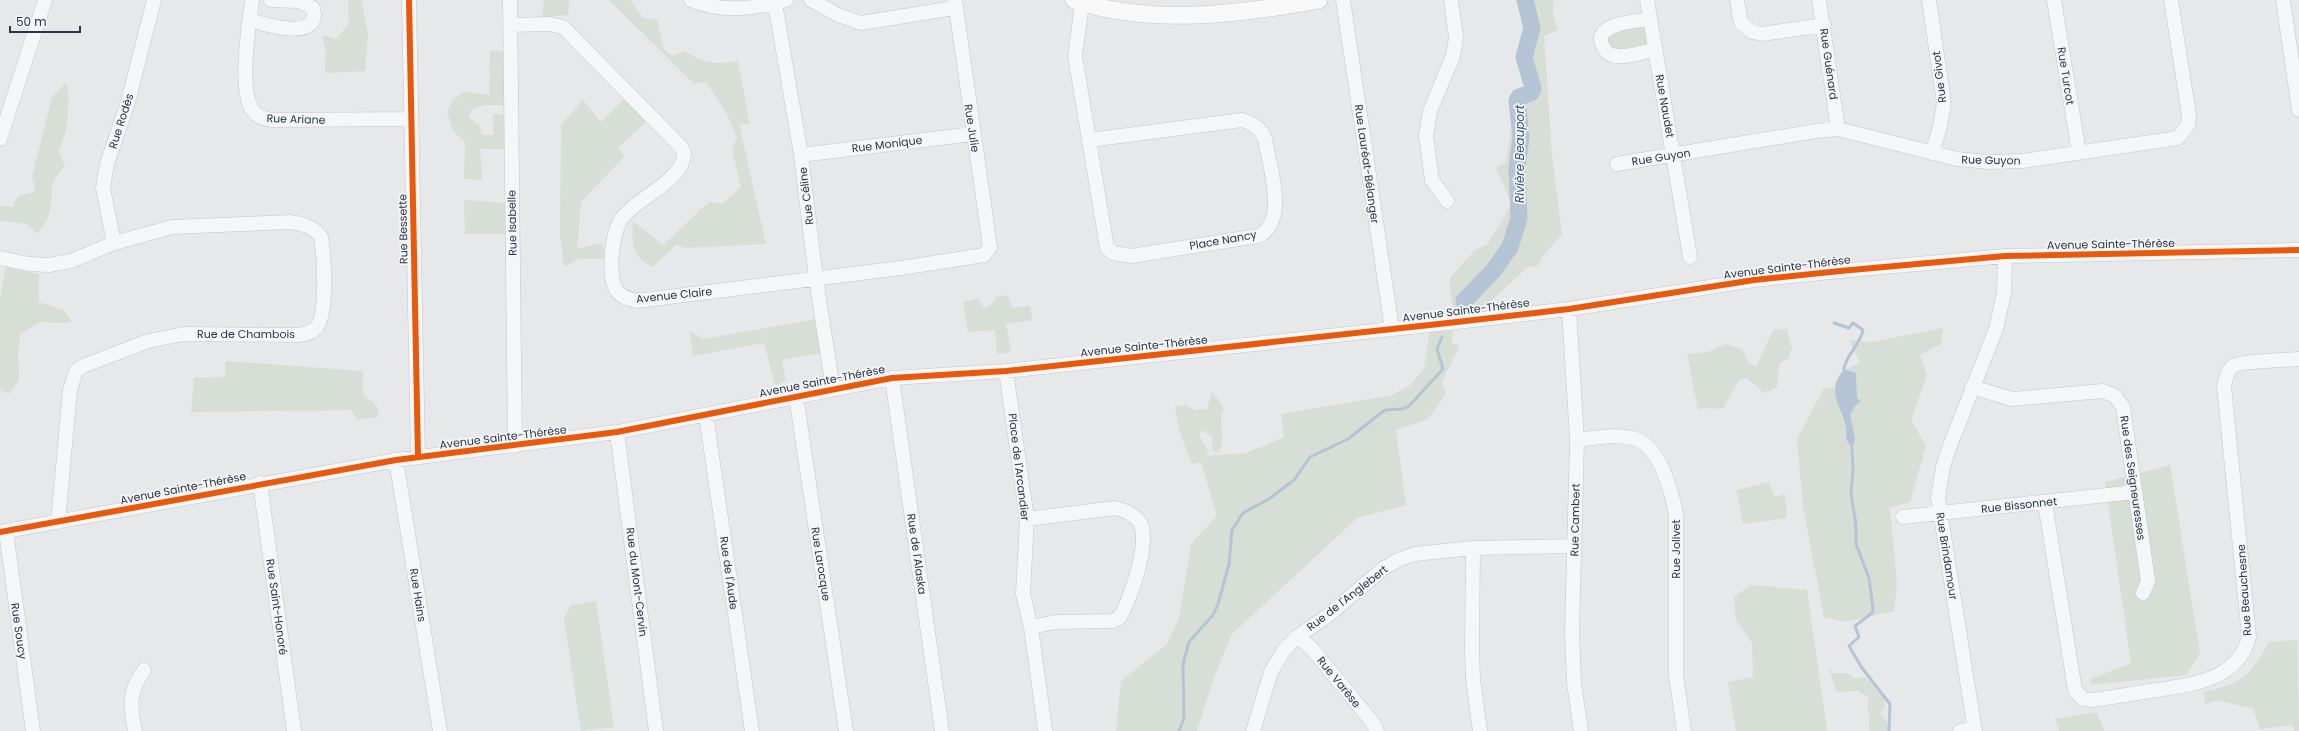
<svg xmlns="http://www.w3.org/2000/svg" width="2299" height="731" font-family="Poppins,sans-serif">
  <rect width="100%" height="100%" fill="#e6e8ea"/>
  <path fill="#d6ded6" d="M348,0H361L368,34L365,71L325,73L326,52L322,35L336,39L349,24Z
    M544,0H569L568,15L542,17Z
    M609,0H630L643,18L657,20L664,50L672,56L684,51C706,64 713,65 738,61L750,125L739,123L766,244L686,248L676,245L653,267C630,256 632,243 633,221L663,245L710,201L722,204L741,187L732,148L737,138L727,114L706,82L694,84Z
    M1521,0H1554C1551,11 1554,20 1558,30L1544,36L1552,155L1562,234L1542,257L1538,266L1526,268L1486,306L1453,310L1449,279L1475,250L1487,245L1512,204L1496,168L1506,162L1515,102L1528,81L1519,56L1525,23Z
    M1650,19L1655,49L1612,55L1603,33Z
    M490,51H505L507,105H485L471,110L469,117L479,125L482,135H493V114L506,115L505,149H480L482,180L464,179L465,142L453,131L447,112L452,101L464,92L489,95Z
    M66,83L69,99L66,131L59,151L65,167C44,187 56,191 49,214C47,221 41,228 38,234L27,224L0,221V206L13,207L18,196L35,192L32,176L52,97Z
    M625,98L647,121L619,147L624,157L581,202L577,249L602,243L605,259H579L564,267L560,236L561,125L583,100L601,122Z
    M464,200L508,203L506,234H465Z
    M6,267L39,274V302L63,310L72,321C62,325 57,322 46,322C37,321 27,330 20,335L18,353L19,380L9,394L0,390V298Z
    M1008,295L1012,308L1030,306L1032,320L1006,324L1011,352L997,354L995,330L968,332L963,302L978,298L984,308L990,306L997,297Z
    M817,319L822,353L782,360L786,381L775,385L764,343L693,356L690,331L703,339Z
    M1943,328L1941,344L1920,355L1927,375L1911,420L1926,446L1910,502L1890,508L1897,584L1894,611L1845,622L1824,617L1803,507L1797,439L1824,388L1834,387C1840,369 1845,370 1860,363L1849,340L1871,342Z
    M1453,329L1452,344L1460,345L1442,382L1446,394L1428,419L1396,430L1406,505L1357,518L1232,634L1214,677L1197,731H1116L1121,681L1167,644L1179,618L1191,544L1217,516L1201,462L1192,464L1180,433L1175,407L1185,405L1195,410L1207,409L1212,391L1224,408C1216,425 1228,432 1219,453L1212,450V436L1201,430L1200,438L1209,451L1206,456L1246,453L1284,437L1281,414L1392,395L1409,386L1424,369L1430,330Z
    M1787,329L1792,348L1789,358L1779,364L1777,387L1764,393L1747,378L1739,380L1723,408L1710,409L1705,407L1698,410L1687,354L1708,352L1726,344L1742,349L1749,363L1756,367L1773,330Z
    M225,361L363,371V394L378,408V417L357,420L351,410L191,412L194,378L225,377Z
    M2170,465L2200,653L2186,675L2091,685V679L2131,663L2105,482Z
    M1769,482L1775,497L1785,494L1787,518L1743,524L1736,490Z
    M1751,585L1807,590L1827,731H1736L1728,682L1753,677L1752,643L1736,620L1734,597Z
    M596,601L614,727L581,731L564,619L571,605Z
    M2297,640L2299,731H2294L2293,725L2260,729L2253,709L2217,700L2205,704L2204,692C2243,683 2250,677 2269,642Z
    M1829,666L1833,673H1847L1855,679L1866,677L1885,700L1884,709L1880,712L1890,728L1889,731H1869L1870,718L1867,707L1869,697L1858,691L1836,692Z
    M2096,712L2105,731H2059L2055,719Z"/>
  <path fill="#b4c4d5" d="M1844,369L1856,373L1857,398L1861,401L1855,406L1850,414L1855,439L1852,448L1846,439C1851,411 1821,399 1844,369Z"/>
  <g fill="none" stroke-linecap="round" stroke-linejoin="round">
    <path stroke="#b4c4d5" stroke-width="3" d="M1834,323L1849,328L1853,323L1863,330C1860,345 1846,355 1844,369
      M1852,448L1853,470L1851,493L1856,525V544L1869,578L1873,609L1872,613L1855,626L1859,637L1849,646L1862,668L1890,704L1889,731
      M1179,731L1184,718L1183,664L1189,642L1213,615L1218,604L1229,564L1232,530L1243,513L1269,499L1294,480L1310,457L1348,439L1385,410L1402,409L1409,406L1443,369L1437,349L1442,337"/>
    <path stroke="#b4c4d5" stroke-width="17" d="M1464,301L1493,271L1510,247L1519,218L1517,168L1521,137L1517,101L1519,97L1531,93L1533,88L1524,57L1532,28L1525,0"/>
    <g stroke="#c4c6c8" stroke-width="15">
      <path id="minor" d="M252,0C249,25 238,90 253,111C258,118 264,118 272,120L411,119
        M409,0L418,457
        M510,0L515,446
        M691,0C723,13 754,9 786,0
        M811,0L838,15L861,23L954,8
        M1343,0L1392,329
        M1647,0L1690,257
        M1737,0L1741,23L1752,32L1762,34L1824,25
        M1819,0L1838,129
        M1929,0L1944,103L1940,127L1932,153
        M2054,0L2079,153
        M2283,0L2299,110
        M775,3L801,155L816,279L833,389
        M1082,3L1075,56L1107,248L1113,253L1131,256L1258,236C1289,222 1269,165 1265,139C1261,128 1253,123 1242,120L1090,140
        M1650,19C1638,21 1594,23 1602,44C1604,49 1607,54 1612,55C1624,59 1643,52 1655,49
        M250,20C266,25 322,42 313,8L298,1L271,0
        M510,25L550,24L563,27L681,147L684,153C685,179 637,198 622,218C612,232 606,278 618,292C623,298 629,299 637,301L901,268L984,255L990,247L955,0
        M0,139L45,0
        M801,155L973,134
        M1617,164L1816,131L1838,129L1957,159L1989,162L2023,161L2178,138L2188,125L2189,115L2171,0
        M1447,201L1432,180L1426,136L1430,111L1453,56L1456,38L1451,0
        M114,243L103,188L107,164L128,102L154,0
        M0,258L29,264L49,265L71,261L114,243L172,227L290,222C303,224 313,226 321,237C324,255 328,316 316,328C311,333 306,334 299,335L184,334L148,341L83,366L76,371L70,390L58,522
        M1569,309L1577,440L1572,632L1574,683L1581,731
        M1006,371L1027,519L1023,594L1031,627L1045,730
        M892,378L942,731
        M1972,387L2012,399L2103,391L2115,396L2123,407L2148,581L2143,593
        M796,396L846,731
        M706,415L752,731
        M617,432L656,731
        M1577,440C1595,438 1618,433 1636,439C1660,447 1672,492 1676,515V675L1684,731
        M396,460L440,731
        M260,483L294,731
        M2045,503L2075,690L2083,699L2093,700C2115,697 2136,693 2157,690C2194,684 2238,680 2249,637L2224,386C2226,379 2227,370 2233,366C2241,361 2287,360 2299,359
        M1903,517L2135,492
        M1027,519L1115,508C1123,510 1133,513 1139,521C1152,538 1130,602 1119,618L1112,621L1056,622L1031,627
        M6,531L33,731
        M0,532L396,460L617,432L892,378L1006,371L1448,323L1569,309L1754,280L1840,271L2005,256L2299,250
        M1473,548L1472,649L1473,679L1480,731
        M1298,636L1312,649L1373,723L1377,731
        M135,731C130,705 128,693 144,670
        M1253,731L1271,672L1284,650L1298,636L1326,617L1384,568L1398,560L1415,554L1473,548L1575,546
        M1960,731L1974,729
        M1975,731L1938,498L1943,467L1949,448L1996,329L2004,293L2005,256"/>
    </g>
    <g stroke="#c2c5c8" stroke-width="18">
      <path id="major" d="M1074,0C1150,26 1241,14 1319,0"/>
    </g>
    <use href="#minor" stroke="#f5f6f7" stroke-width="14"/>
    <use href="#major" stroke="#f8f8f8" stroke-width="17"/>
    <g stroke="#f4f6f9" stroke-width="8">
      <path id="cycleway" d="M409,0L418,457
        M0,532L396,460L617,432L892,378L1006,371L1448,323L1569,309L1754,280L1840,271L2005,256L2299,250"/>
    </g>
    <use href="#cycleway" stroke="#e8590c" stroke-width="6"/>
  </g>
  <g text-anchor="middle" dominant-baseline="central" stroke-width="3.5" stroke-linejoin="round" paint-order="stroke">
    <g font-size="11" fill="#2b3445" stroke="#f4f6f9">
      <text transform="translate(1829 64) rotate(82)">Rue Guénard</text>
      <text transform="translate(2066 76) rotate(81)">Rue Turcot</text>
      <text transform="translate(1939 77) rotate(-97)">Rue Givot</text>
      <text transform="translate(1665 106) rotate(80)">Rue Naudet</text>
      <text transform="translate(296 119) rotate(2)">Rue Ariane</text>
      <text transform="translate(121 121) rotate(-72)">Rue Rodès</text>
      <text transform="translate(972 128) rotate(81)">Rue Julie</text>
      <text transform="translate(887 144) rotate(-7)">Rue Monique</text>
      <text transform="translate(1661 157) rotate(-9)">Rue Guyon</text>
      <text transform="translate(1991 160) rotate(1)">Rue Guyon</text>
      <text transform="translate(1367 164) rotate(82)">Rue Lauréat-Bélanger</text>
      <text transform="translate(806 196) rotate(-97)">Rue Céline</text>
      <text transform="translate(512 223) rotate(-91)">Rue Isabelle</text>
      <text transform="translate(403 229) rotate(-91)">Rue Bessette</text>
      <text transform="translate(1223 240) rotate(-10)">Place Nancy</text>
      <text transform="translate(2111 244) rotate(-1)">Avenue Sainte-Thérèse</text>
      <text transform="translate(1787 267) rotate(-7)">Avenue Sainte-Thérèse</text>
      <text transform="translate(674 295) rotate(-6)">Avenue Claire</text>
      <text transform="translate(1466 310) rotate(-7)">Avenue Sainte-Thérèse</text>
      <text x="246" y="334">Rue de Chambois</text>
      <text transform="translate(1144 346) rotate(-6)">Avenue Sainte-Thérèse</text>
      <text transform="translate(822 381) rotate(-11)">Avenue Sainte-Thérèse</text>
      <text transform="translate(503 437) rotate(-7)">Avenue Sainte-Thérèse</text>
      <text transform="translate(1019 467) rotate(83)">Place de l'Arcandier</text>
      <text transform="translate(2133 478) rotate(82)">Rue des Seigneuresses</text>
      <text transform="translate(183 488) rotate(-11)">Avenue Sainte-Thérèse</text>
      <text transform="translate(2019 505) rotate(-6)">Rue Bissonnet</text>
      <text transform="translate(1575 520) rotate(-89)">Rue Cambert</text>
      <text transform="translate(1676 549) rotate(-90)">Rue Jolivet</text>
      <text transform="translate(917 554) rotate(82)">Rue de l'Alaska</text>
      <text transform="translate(1947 556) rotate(81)">Rue Brindamour</text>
      <text transform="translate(821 564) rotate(81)">Rue Larocque</text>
      <text transform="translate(729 573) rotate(82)">Rue de l'Aude</text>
      <text transform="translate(637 582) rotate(83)">Rue du Mont-Cervin</text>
      <text transform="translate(2244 590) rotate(-94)">Rue Beauchesne</text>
      <text transform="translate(418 595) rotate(81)">Rue Hains</text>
      <text transform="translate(1347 598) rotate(-38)">Rue de l'Anglebert</text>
      <text transform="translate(277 607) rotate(82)">Rue Saint-Honoré</text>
      <text transform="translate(19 631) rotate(82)">Rue Soucy</text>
      <text transform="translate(1339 682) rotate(51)">Rue Varèse</text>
    </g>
    <g font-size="12" font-style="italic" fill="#34527a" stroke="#f4f6f9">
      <text transform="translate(1519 154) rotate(-90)">Rivière Beauport</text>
    </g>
  </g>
  <path d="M10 26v6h70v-6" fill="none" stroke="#2b3445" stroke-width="2"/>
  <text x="16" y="26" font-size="12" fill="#2b3445" stroke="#f4f6f9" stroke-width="3" paint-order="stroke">50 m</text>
</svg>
